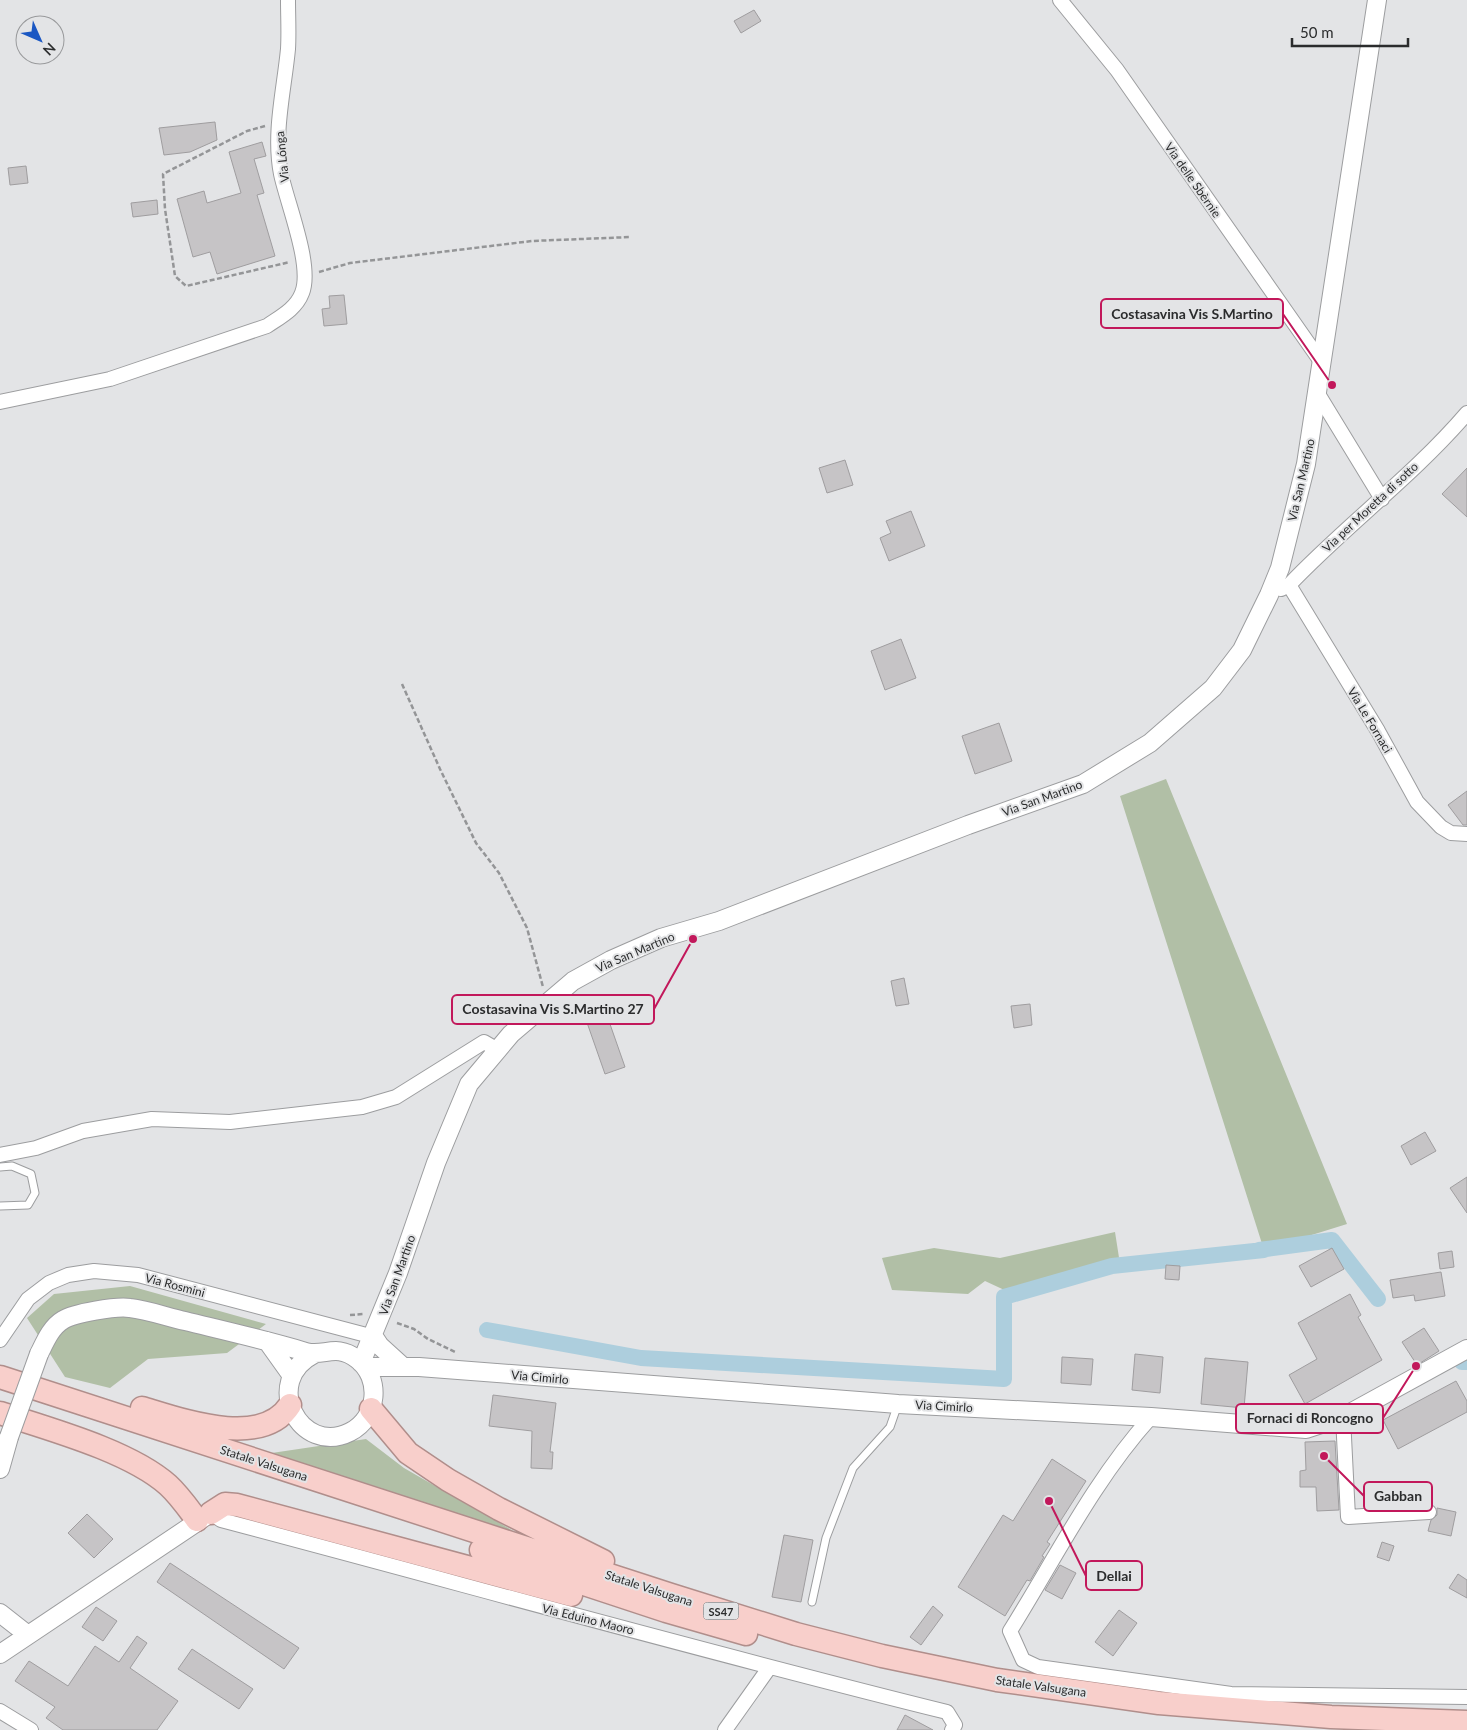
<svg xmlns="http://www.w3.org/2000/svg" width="1467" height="1730" font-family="Lato,sans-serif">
  <rect width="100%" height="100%" fill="#e3e4e6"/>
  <path fill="#b1bfa6" d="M1166,779L1347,1224L1264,1250L1120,796Z
    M1115,1232L1120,1264L1013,1294L985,1281L968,1294L892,1290L882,1258L934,1248L1000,1258Z
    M130,1286L266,1324L227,1353L148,1359L110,1388L65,1377L27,1318L54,1294Z
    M366,1439L404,1468L522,1536L265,1454Z"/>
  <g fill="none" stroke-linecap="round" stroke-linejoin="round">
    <path stroke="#adcedd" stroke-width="16" d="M1259,1250L1332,1240L1378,1299
      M487,1330L641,1358L1004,1379V1297L1112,1266L1264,1250
      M1462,1362H1467"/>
  </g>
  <path fill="#c6c4c6" stroke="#9f9d9f" d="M754,10L761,21L741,33L734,21Z
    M215,122L217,140L190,152L164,155L159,128Z
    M262,142L266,156L254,159L264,193L257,195L275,256L217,274L210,252L193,257L177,199L204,191L207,203L241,193L229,152Z
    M26,166L28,183L10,185L8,168Z
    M157,200L158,214L133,217L131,203Z
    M344,295L347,324L324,326L322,309L330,308L329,296Z
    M845,460L853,485L827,493L819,468Z
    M1467,468V517L1442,494Z
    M911,511L925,546L889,561L880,538L891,533L886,521Z
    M901,639L916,678L885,690L871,651Z
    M999,723L1012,761L975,774L962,736Z
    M1467,791V825H1463L1448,805Z
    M904,978L909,1004L896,1006L891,981Z
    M1030,1004L1032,1025L1014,1028L1011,1006Z
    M604,1007L625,1067L605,1074L584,1014Z
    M1425,1132L1436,1151L1411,1165L1401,1146Z
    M1467,1177V1213L1450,1188Z
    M1332,1248L1344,1269L1311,1287L1299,1266Z
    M1452,1251L1454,1267L1440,1269L1438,1253Z
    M1166,1265L1180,1266L1179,1280L1165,1279Z
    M1441,1272L1445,1296L1415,1301L1414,1295L1393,1298L1390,1280Z
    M1350,1294L1361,1315L1358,1317L1382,1360L1305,1404L1289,1375L1317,1359L1298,1323Z
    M1424,1328L1439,1351L1417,1365L1402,1342Z
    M1135,1354L1163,1357L1160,1393L1132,1390Z
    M1062,1357L1093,1359L1091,1385L1061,1383Z
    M1205,1358L1248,1362L1244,1408L1201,1404Z
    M1456,1381L1467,1401V1412L1398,1449L1383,1420Z
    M493,1395L556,1403L550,1452H553L552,1469L531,1468L532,1431L489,1426Z
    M1335,1441L1339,1510L1317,1511L1316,1487H1300V1471L1306,1470L1305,1442Z
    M1052,1459L1086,1481L1047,1542L1050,1544L1042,1556L1044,1557L1030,1581L1027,1580L1005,1616L958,1587L1003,1515L1013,1521Z
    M1437,1508L1456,1512L1451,1536L1428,1531L1431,1520L1437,1515Z
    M87,1514L113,1539L94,1558L68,1533Z
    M784,1535L813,1540L801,1602L772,1597Z
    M1382,1542L1394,1546L1389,1561L1377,1557Z
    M170,1563L299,1648L284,1669L157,1582Z
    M1060,1565L1076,1573L1062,1599L1045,1590Z
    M1458,1574L1467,1580V1598L1449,1588Z
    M933,1606L943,1615L921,1645L910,1637Z
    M96,1607L117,1621L103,1641L82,1627Z
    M1119,1610L1137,1623L1113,1656L1095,1642Z
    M137,1636L147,1643L130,1668L178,1701L157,1730H63L46,1718L55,1707L15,1681L29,1661L68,1686L95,1646L119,1662Z
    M192,1649L253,1689L239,1709L178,1669Z
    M905,1715L933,1730H897Z"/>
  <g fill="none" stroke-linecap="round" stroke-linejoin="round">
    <g stroke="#9c9d9f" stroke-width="9">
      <path id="service" d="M0,1167L12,1166L31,1174L35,1193L28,1205L0,1206
        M812,1602L826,1538L853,1468L890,1427L898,1404"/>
    </g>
    <g stroke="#9c9d9f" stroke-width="16">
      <path id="minor" d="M1060,0L1117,70L1322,363
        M1318,394L1382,499
        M0,402L110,379L267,326C280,317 296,309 302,293C313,266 287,203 281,174C273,133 284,91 288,49C289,33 288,16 288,0
        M1289,585L1378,731L1417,802L1441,827L1451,833L1467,834
        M1281,589L1289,585C1346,525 1413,476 1467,413
        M0,1155L36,1148L83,1131L152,1119L230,1122L362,1107L396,1097L484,1042L496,1049
        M0,1340L28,1299L49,1283L68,1275L94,1271L138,1275L374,1337
        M1151,1417C1094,1480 1055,1559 1010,1631L1023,1660L1038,1667L1231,1694L1467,1697
        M1343,1417L1348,1517L1429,1512
        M211,1513L221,1520C463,1584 704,1652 947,1712L955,1725L952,1730
        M0,1711L31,1730
        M725,1730L769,1668"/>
    </g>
    <g stroke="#9c9d9f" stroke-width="20">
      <path id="tertiary" d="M374,1337L380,1346L402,1366
        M267,1341L292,1376
        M39,1354C45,1342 51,1327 63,1320C74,1313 116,1306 130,1308C148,1310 167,1317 185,1321C226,1331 266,1340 306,1352C324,1357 336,1343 357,1359C382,1378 378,1418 350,1432C300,1457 261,1381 314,1354
        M361,1363L398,1273L436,1163L469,1084L511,1034L573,981L611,960L661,938L719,921L968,825L1083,784L1150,743L1213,688L1242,650L1269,595L1280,568L1306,464L1377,0
        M365,1367H419L898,1404L1151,1417L1306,1429L1343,1417L1467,1349
        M0,1469L9,1437
        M0,1613L28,1635
        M0,1654L209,1514"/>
    </g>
    <g stroke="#b08e8b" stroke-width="25">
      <path id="trunk" d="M0,1377L671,1595L796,1634L882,1656L997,1680L1159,1703L1331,1717L1467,1722
        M142,1408C182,1420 262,1449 290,1405
        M371,1409L408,1453L448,1480L499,1509L603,1561
        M0,1413C49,1429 130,1451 168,1485C179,1495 188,1508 197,1520
        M211,1513L225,1504L237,1505L571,1595
        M481,1550L666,1611L746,1634"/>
    </g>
    <path stroke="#949597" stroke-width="2.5" stroke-dasharray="5 2.5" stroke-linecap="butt" d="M265,126L247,131L163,174L165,209L175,276L186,286L290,262
      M319,272L350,263L532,241L631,237
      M402,684L440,769L476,843L499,873L527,928L543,987
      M350,1315L364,1314
      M397,1323L414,1329L428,1339L455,1352"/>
    <use href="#service" stroke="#fff" stroke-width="7"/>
    <use href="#minor" stroke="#fff" stroke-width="14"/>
    <use href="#tertiary" stroke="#fff" stroke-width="18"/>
    <use href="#trunk" stroke="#f8cfcb" stroke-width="22"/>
    <g stroke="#9c9d9f" stroke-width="20" stroke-linecap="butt">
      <path id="tertiary-bridge" d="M9,1437L39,1354"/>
    </g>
    <use href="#tertiary-bridge" stroke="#fff" stroke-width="18"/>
  </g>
  <g text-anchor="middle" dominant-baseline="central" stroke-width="4" stroke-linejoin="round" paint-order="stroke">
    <rect fill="#e3e4e6" stroke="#626364" stroke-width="1" x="703.5" y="1602.5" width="35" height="17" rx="4"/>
    <g font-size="11" font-weight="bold" fill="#2b2c2d">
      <text x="721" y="1611">SS47</text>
    </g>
    <g font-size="12" fill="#2b2c2d" stroke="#e3e4e6">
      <text transform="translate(282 157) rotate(-96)">Via Lónga</text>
      <text transform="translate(1193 180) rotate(55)">Via delle Sbèrnie</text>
      <text transform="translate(1301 480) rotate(-77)">Via San Martino</text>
      <text transform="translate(1370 507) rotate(-43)">Via per Moretta di sotto</text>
      <text transform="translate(1370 720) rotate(59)">Via Le Fornaci</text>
      <text transform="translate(1042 798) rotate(-20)">Via San Martino</text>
      <text transform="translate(635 952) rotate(-23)">Via San Martino</text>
      <text transform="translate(397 1275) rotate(-70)">Via San Martino</text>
      <text transform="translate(175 1285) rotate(15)">Via Rosmini</text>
      <text transform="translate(540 1377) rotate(5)">Via Cimirlo</text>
      <text transform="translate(944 1406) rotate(3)">Via Cimirlo</text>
      <text transform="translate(264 1463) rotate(18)">Statale Valsugana</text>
      <text transform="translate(649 1588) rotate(18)">Statale Valsugana</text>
      <text transform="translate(588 1619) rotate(14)">Via Eduino Maoro</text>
      <text transform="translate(1041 1686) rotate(8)">Statale Valsugana</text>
    </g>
  </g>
  <path fill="none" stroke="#c2185b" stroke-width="2" d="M1332 385L1283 314M693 939L654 1009M1416 1366L1383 1418M1324 1456L1364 1496M1049 1501L1086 1576"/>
  <g fill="#c2185b" stroke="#e3e4e6" stroke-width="2">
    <circle cx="1332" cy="385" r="5"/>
    <circle cx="693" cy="939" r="5"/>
    <circle cx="1416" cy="1366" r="5"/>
    <circle cx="1324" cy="1456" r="5"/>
    <circle cx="1049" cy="1501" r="5"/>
  </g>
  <g fill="#e3e4e6" stroke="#c2185b" stroke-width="2">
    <rect x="1101" y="299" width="182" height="29" rx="5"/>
    <rect x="452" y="995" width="202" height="29" rx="5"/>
    <rect x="1236" y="1404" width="147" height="29" rx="5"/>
    <rect x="1364" y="1482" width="68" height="29" rx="5"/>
    <rect x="1086" y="1561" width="56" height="29" rx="5"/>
  </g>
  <g font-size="14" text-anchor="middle" font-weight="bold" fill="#2b2c2d">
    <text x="1192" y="319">Costasavina Vis S.Martino</text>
    <text x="553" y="1014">Costasavina Vis S.Martino 27</text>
    <text x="1310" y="1423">Fornaci di Roncogno</text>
    <text x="1398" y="1501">Gabban</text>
    <text x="1114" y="1581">Dellai</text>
  </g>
  <g transform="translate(40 40) rotate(135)"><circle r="24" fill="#e3e4e6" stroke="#999a9c"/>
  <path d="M0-4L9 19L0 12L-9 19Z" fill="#1a57c3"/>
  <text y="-8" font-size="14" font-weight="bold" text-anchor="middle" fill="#2b2c2d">N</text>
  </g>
  <path d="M1292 38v8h116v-8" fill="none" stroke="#2b2c2d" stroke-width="2.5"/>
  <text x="1300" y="38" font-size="15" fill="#2b2c2d" stroke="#e3e4e6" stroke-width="4" paint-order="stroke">50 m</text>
</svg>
